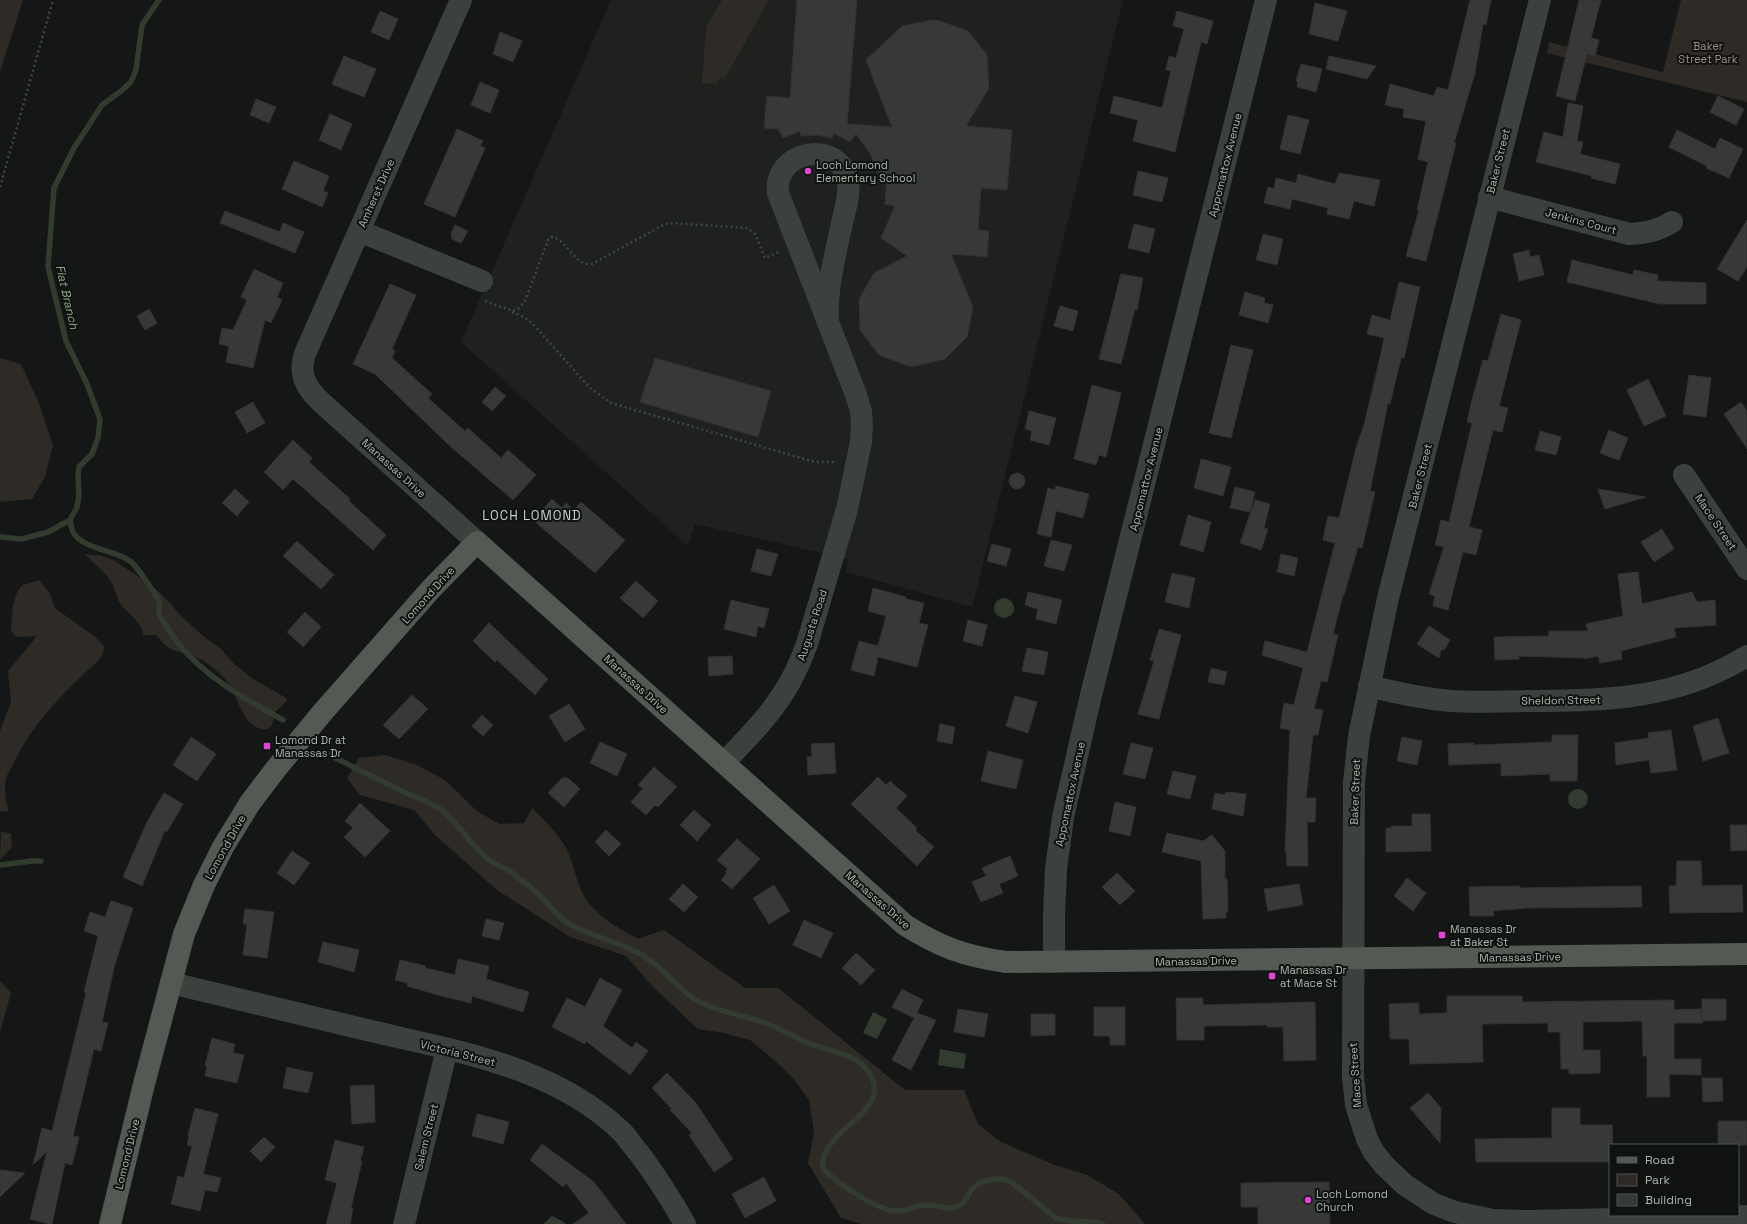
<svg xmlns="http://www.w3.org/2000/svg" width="1747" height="1224" font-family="'Space Grotesk',sans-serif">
  <rect width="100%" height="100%" fill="#151716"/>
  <path fill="#1f211f" d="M611,0H1123L972,607L846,572L848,559L695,524L688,546L461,342Z"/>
  <path fill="#2e2a26" d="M0,0H23L0,72Z
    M722,0H769L724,80L720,78L716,84L702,83L706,27Z
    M1681,0H1747V102L1547,53L1549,42L1663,72Z
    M1,358L21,364L38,401L53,445L45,477L32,499L0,502V360Z
    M85,554L102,556L115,561L136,575L158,591L172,605L179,614L203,636L220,648L233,663L253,679L286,698L287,701L276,711L272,725L268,729C241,731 239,694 225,679C218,671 208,663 198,658C189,654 178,653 169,648C164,645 160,639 156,635H143C143,624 129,615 122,606C115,597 115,584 107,576C100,568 92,562 85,554Z
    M39,580L49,592L55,608L94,636L104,646C105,659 92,665 84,674C56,700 31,728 14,762C12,767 8,772 6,778C4,790 5,799 9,811L0,812V731L11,702L8,671L37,636L16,637L11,631C12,619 12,592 23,585C28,583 34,582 39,580Z
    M385,755L417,765L445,780L477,811L499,824L524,823L532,808C544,820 558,833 566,848C577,870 576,891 594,909C606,922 623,930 638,939L664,930L745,988H778L905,1090H964L978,1124L1001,1142L1055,1165L1087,1175L1119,1194L1145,1224H862L841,1218L808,1163L814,1133L809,1100L794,1079L773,1059L750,1040L724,1033L698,1029L652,986L626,956L570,937L497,890L435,835L414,810L360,795L347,778L359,758Z
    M1,831L11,834L12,847L0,860Z
    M0,981L11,993L0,1032Z"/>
  <path fill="#313c2f" d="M994 608a10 10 0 1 1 20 0a10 10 0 1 1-20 0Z
    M1568 799a10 10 0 1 1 20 0a10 10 0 1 1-20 0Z
    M873,1012L887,1019L877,1039L863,1033Z
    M940,1049L966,1054L964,1069L938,1065Z
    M552,1216L564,1222L565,1224H543Z"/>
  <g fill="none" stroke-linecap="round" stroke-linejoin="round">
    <path stroke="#313c2f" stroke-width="5.5" d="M70,520C71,523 71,528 73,532C82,549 115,550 130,561C137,566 156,595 160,603C156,616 163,620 169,630C172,634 174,639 178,643C205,677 245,699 283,720
      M0,537L22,539L48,532L70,520L77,507L79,495L78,477L79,467L92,454L98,438L100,419L87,384L66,341L48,267L54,188L74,148L102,105L121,91L131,82L136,70L142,25L159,0
      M324,752C351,766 379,780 406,793C419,799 433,802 444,812C460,826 471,845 488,859C494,864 501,866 508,870C517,877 527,884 535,891C547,901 555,915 568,923C593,938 624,942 648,959C668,972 681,994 704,1004C724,1013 746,1016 766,1023C782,1029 796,1038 811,1044C835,1054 859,1052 872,1078C889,1114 817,1132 823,1169C836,1182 876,1210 896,1211C907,1212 916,1205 928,1205C938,1205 949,1211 958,1206C968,1202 967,1193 973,1188C982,1179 999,1177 1010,1181L1056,1218C1072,1224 1088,1219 1103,1224
      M0,865L32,861H41"/>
  </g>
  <path fill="#363936" stroke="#303331" d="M797,0H857L847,124L892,127L866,60L902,26L932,20L940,21L968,31L987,55L989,88L966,126L1012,130L1007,190L981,188L978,230L989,231L987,257L951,254L973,307L967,337L945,359L915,366H908L879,355L860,330L859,299L874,273L907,256L881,238L895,206L885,204L887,175L880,177L871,155L856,134L850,142L834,133L832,138L818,135L801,136L800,131L783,138L778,129L764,128L767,96L790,98Z
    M1470,0H1491L1486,25L1483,24L1475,73L1454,143H1456L1450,167L1426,261L1406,256L1419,210H1417L1428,162L1418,159L1426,121L1403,117L1404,109L1385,105L1390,84L1434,96L1437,87L1448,90Z
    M1579,0H1601L1591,38L1599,40L1595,56L1587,54L1575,101L1556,96Z
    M1315,3L1347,11L1338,41L1309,34Z
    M380,11L398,19L389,40L371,32Z
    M1177,11L1213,21L1207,44L1201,42L1175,152L1133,141L1138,120L1110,113L1114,96L1162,108L1171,71L1166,70L1169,56L1176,58L1184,29L1173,26Z
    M500,32L522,41L513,62L493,54Z
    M344,56L376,69L364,97L332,84Z
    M1329,56L1376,66L1367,79L1326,69Z
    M1301,64L1322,69L1316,92L1297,87L1298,82L1296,81Z
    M480,82L499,90L490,113L471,105Z
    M1718,96L1744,109L1736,125L1710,112Z
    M256,99L276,107L269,123L250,115Z
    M1568,103L1583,106L1577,141L1583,142L1580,154L1620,164L1615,184L1591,178L1592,176L1536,162L1544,132L1563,137Z
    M330,114L352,124L341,150L319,140Z
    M1288,115L1309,120L1300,154L1280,149Z
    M457,129L483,141L480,146L485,148L455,217L424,204Z
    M1677,130L1715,149L1720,138L1743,149L1729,178L1706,168L1707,166L1669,147Z
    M294,161L329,176L323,191L328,193L322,207L282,189Z
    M1138,171L1168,178L1162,202L1133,195Z
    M1339,173L1380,180L1374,206L1354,201L1349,219L1327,214L1328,208L1292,199L1290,209L1264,203L1268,187L1274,189L1276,178L1296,183L1298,174L1335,184Z
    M225,211L280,232L283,223L304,232L295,253L220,223Z
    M1747,220V267L1738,281L1717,269Z
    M1134,224L1155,229L1149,253L1128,248Z
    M455,225L468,231L461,243L452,239L451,233Z
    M1263,234L1283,239L1277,265L1256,260Z
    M1529,250L1530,257L1539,255L1544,275L1519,281L1513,254Z
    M1572,260L1633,275L1634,270L1658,275L1657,281L1706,283V304H1660L1567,282Z
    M254,269L283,283L277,297L282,300L271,323L265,320L253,368L226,362L229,346L219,344L222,328L233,330L247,300L241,297Z
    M1121,274L1143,278L1137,310L1135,309L1121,364L1099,359Z
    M1399,282L1420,287L1404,358H1401L1390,404L1388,403L1370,491L1375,492L1362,548L1358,547L1344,595H1343L1333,634L1338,635L1327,682L1321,681L1314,709L1323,710L1318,735H1313L1306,798H1316L1315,822H1307L1308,866H1287L1286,851H1285L1290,730L1280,728L1284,703L1294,705L1303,668L1262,655L1265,641L1307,652L1335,543L1323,540L1328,516L1339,518L1356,448L1364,425L1381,353L1384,338L1367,334L1372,315L1390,320Z
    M390,284L416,295L392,349L395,351L392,358L432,394L428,398L465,431L468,428L501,458L508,450L536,475L513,500L451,447L375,374L353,364Z
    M1245,292L1265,298L1264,303L1273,305L1268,323L1239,315Z
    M1060,306L1078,311L1073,331L1054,326Z
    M149,309L157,323L145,330L137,316Z
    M1501,314L1521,320L1499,406L1508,408L1502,432L1493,430L1469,527L1482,530L1476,555L1463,552L1448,610L1433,606L1435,596L1429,594L1444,547L1435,545L1441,520L1449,522L1472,423L1467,422L1472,400L1483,360L1488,361Z
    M1231,345L1253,350L1231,438L1209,433Z
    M655,358L771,391L758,437L640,402Z
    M1689,375L1711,378L1706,417L1683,414Z
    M1648,379L1666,416L1644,426L1627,390Z
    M1092,385L1121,393L1106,457L1099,455L1096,465L1074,459Z
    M495,387L506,396L492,411L482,402Z
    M253,402L265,423L247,433L235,412Z
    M1741,402L1747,411V449L1724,414Z
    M1029,411L1056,418L1049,445L1030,440L1032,431L1025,429Z
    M1609,430L1628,438L1619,460L1600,453Z
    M1540,431L1561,437L1556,455L1535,450Z
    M293,440L312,458L309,462L350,499L349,501L386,535L373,550L293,479L283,490L264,472Z
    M1201,459L1231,467L1223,496L1194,488Z
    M1009 481a8 8 0 1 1 16 0a8 8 0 1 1-16 0Z
    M1056,486L1089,494L1083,518L1056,511L1051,537L1037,534L1048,488L1055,490Z
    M1235,487L1255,492L1250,512L1230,508Z
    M235,489L249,502L237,516L222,503Z
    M1598,489L1646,497L1605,509Z
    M552,499L562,508L566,503L574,510L581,502L625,540L595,573L533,520Z
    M1255,500L1270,504L1264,528L1268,529L1261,550L1240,543Z
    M1188,515L1211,522L1203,552L1180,545Z
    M1662,529L1674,549L1654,562L1641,542Z
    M1051,540L1072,545L1064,571L1044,566Z
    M297,541L334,575L321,589L283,556Z
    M992,544L1011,549L1006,566L987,561Z
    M757,549L778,554L771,576L751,571Z
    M1281,554L1298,558L1294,576L1277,572Z
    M1638,572L1642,604L1692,592L1697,602L1715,600L1716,625L1674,628L1676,637L1621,651L1622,659L1600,663L1598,656L1584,659V658L1519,656V659L1495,660L1494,637L1549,636V631H1588L1586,624L1623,616L1618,574Z
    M1172,573L1195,578L1189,608L1165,602Z
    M636,581L658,601L643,618L620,598Z
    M873,588L906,597V599L924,603L919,623L928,625L917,667L878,657L874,676L851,670L859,641L878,646L886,616L868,611Z
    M1028,592L1062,600L1056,624L1036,619L1038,609L1025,605Z
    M731,600L769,609L764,628L758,626L756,637L724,629Z
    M305,612L321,627L303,647L287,632Z
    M968,620L987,625L982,646L963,641Z
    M489,623L548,679L535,695L497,660L495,662L473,641Z
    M1429,626L1450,640L1444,650H1441L1439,658L1417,644Z
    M1159,629L1181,635L1159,719L1138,714L1154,661L1150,660Z
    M1027,648L1048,652L1044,675L1022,671Z
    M732,656L733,674L709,676L708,657Z
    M1211,668L1227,672L1224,685L1208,682Z
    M412,695L428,709L399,739L383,725Z
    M1015,696L1037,702L1028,733L1006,726Z
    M569,704L585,729L565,742L549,716Z
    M482,715L493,725L483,736L472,726Z
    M1718,718L1729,753L1703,761L1693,726Z
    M940,724L955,727L952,744L937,741Z
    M1671,730L1677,770L1651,773L1649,760L1616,765L1615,743L1649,738L1648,733Z
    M1552,735H1578L1577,781H1550V774L1501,776V763L1449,765L1448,744L1474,743V745L1552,742Z
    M191,737L216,754L197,781L173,765Z
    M1402,737L1422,741L1417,765L1397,761Z
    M600,742L627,754L617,776L590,763Z
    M834,743L836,773L808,775L807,757H812L811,744Z
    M1131,743L1153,748L1145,779L1123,774Z
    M988,751L1023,760L1016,789L981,781Z
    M654,767L677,787L658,807L655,805L646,815L631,802L643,788L638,785Z
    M1173,771L1196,776L1190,799L1167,794Z
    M878,777L886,785L890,781L907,796L896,808L917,828L915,830L934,847L917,866L851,804Z
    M562,778H568L580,789L564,807L548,793Z
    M1226,792L1246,794L1243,816L1212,809L1215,793L1225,795Z
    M164,793L183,804L167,832L165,830L142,886L123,877L147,822Z
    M1115,802L1136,807L1130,836L1109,831Z
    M360,803L390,831L365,857L344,837L353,828L345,821Z
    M694,810L711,825L697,841L680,825Z
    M1412,814H1430L1431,851L1386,852V828H1391V826H1412Z
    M1730,825H1747V850L1731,851Z
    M606,830L621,844L609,856L595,842Z
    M1167,833L1203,841L1212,835L1225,851V879H1227L1228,912H1226V918L1203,919L1201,861L1162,852Z
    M737,839L760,859L732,889L721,880L727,873L725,872L728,869L717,860Z
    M292,851L310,863L294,885L277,873Z
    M1010,856L1018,876L999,884L1003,893L981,902L972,882L986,876L982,868Z
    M1677,861H1701L1702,886L1742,885L1743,912L1670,913L1669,886H1676Z
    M1117,873L1135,891L1120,905L1102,887Z
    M1407,878L1426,893L1413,911L1394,896Z
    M683,884L698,897L684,912L669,899Z
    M1299,884L1303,905L1268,911L1264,889Z
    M774,885L790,911L769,924L753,898Z
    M1520,886V888L1641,886L1642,907L1527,908L1493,911L1494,916H1470L1469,887Z
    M111,901L133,908L115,964L102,1022L108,1023L101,1051L94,1049L73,1136L79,1137L72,1165L65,1163L52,1224H49L30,1219L47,1151L33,1165L42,1128L52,1131L86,993L84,992L98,936L84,931L90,912L105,917Z
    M245,909L274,912L267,958L243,955L247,924H243Z
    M486,919L504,923L499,940L482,936Z
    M804,920L833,933L821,958L793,945Z
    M323,942L359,950L354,972L318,962Z
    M856,953L875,970L861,985L842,968Z
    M458,959L489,966L486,979L529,992L523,1012L472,996L471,1003L438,995L407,986L408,983L395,980L400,960L426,966L425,968L455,975Z
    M600,978L622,990L603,1026L632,1048L636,1042L648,1051L630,1075L586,1041L585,1044L552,1027L567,998L585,1007Z
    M902,989L923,1000L917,1013L936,1020L911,1070L892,1060L914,1018L892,1007Z
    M1447,996H1522V1002L1674,1000V1010L1701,1009L1702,1020V999H1726V1020L1702,1021L1703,1023H1674V1059H1701V1075L1669,1074L1670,1097H1647V1056H1643L1642,1021L1583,1022V1050H1600V1073L1569,1074V1069H1561L1560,1032H1548V1023L1482,1024L1483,1062L1410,1064L1409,1039H1390L1389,1004L1419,1003V1014L1447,1013Z
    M1176,998H1203V1005L1315,1002L1316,1060L1284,1061L1283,1027H1267V1025L1204,1026V1040H1177Z
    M1094,1007H1125V1045H1110V1036H1094Z
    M958,1009L988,1014L984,1037L954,1032Z
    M1031,1014H1055V1035L1031,1036Z
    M212,1038L235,1044L233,1053L244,1055L237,1083L205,1076L207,1066H205Z
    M287,1067L313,1073L308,1093L283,1088Z
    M667,1073L696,1103L733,1159L714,1172L689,1135L692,1133L670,1110L672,1109L652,1088Z
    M1702,1078H1722L1723,1101L1703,1102Z
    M374,1085L375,1122L352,1124L350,1086Z
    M1428,1093L1441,1108L1440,1143L1410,1108Z
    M195,1108L218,1114L203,1174L221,1178L217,1192L205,1190L200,1211L171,1204L178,1176L184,1178L192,1146L187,1145L189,1136L188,1135Z
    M1552,1108H1580V1125H1612L1613,1145H1610V1162H1476L1475,1139L1552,1138Z
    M477,1114L509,1122L503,1144L472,1136Z
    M1718,1121H1747V1145H1718Z
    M264,1137L275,1147L261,1162L250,1151Z
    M335,1140L364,1147L360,1161H362L351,1208L353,1209L350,1224H326L337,1183L325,1180Z
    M542,1144L594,1182L626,1224H573L589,1213L566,1183L563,1187L530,1160Z
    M0,1170L25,1173L0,1197Z
    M764,1177L776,1201L745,1218L732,1194Z
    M1329,1182L1330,1224H1258V1207H1241V1183Z"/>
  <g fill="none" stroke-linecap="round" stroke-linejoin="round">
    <path stroke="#3f4540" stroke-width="2.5" stroke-dasharray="2 3" stroke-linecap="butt" d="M0,187L53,0
      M485,301L513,311L519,308L525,301L548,240L551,237C567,238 573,266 592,264L665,224L672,223L747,228L755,234L765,258L781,251
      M512,312L524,317L533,324L590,388L611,403L815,462H837"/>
    <path stroke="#3c413d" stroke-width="22" d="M461,0L307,349C297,371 304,386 321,402L477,542
      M1540,0L1388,598L1359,736L1354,782L1353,1077L1356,1105L1367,1139L1373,1151L1384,1165L1405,1185L1434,1204L1455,1212L1493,1220L1527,1221L1747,1216
      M1489,197L1629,234C1646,233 1658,231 1672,222
      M359,231L482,281
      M1684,475L1747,569
      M1369,686C1397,693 1424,699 1452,701C1477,703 1503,701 1528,701C1606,701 1678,699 1747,656
      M724,763C745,740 768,718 784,692C794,677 801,660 807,644L847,509L861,442L862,426L861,411L855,392L778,193C773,150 839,138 848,181C850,195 845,210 842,223C835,256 826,289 828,323
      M1054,962V915L1056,869L1063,817L1091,695L1266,0
      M171,983C236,999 302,1014 367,1030C455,1051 554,1066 622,1132C628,1138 633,1147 639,1153C656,1176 671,1199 685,1224
      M404,1224L447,1049"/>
    <path stroke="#535a54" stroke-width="22" d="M110,1224L144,1084L184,934L204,885L223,847L250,803L275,770L322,713L431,589L477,542L905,925C940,947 964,956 1006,962L1747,954"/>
  </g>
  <g fill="#e144d7" stroke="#101211" stroke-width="1.5">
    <circle cx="808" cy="171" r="4"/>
    <rect x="263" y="742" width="8" height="8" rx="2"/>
    <rect x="1438" y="931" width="8" height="8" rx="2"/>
    <rect x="1268" y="972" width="8" height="8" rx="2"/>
    <circle cx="1308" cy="1200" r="4"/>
  </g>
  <g text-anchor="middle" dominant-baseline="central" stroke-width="4" stroke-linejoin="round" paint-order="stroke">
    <g font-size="11" fill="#9f8f81" stroke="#101211">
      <text x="1708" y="46">Baker<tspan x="1708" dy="13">Street Park</tspan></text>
    </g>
    <g font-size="11" fill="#a9b6aa" stroke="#101211">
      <text transform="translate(1498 161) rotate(-76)">Baker Street</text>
      <text transform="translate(1225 165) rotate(-76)">Appomattox Avenue</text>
      <text transform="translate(376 193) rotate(-66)">Amherst Drive</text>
      <text transform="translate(1581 221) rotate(15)">Jenkins Court</text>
      <text transform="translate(394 468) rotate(42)">Manassas Drive</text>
      <text transform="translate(1420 476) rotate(-76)">Baker Street</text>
      <text transform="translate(1146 479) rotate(-76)">Appomattox Avenue</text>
      <text transform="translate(1716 522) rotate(56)">Mace Street</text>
      <text transform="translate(428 595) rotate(-48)">Lomond Drive</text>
      <text transform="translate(812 625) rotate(-72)">Augusta Road</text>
      <text transform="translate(636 684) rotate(42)">Manassas Drive</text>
      <text transform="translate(1561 700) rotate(-1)">Sheldon Street</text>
      <text transform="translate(1355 792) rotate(-88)">Baker Street</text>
      <text transform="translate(1070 794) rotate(-78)">Appomattox Avenue</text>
      <text transform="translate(225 847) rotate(-61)">Lomond Drive</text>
      <text transform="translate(878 900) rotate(41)">Manassas Drive</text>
      <text transform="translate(1520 957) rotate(-1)">Manassas Drive</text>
      <text transform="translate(1196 961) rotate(-1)">Manassas Drive</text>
      <text transform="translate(458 1053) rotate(14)">Victoria Street</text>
      <text transform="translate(1355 1075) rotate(-94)">Mace Street</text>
      <text transform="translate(426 1137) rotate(-76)">Salem Street</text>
      <text transform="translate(127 1154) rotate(-76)">Lomond Drive</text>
    </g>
    <g font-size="11" fill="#a9b6aa" stroke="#101211" text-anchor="start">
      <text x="816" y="165">Loch Lomond<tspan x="816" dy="13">Elementary School</tspan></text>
      <text x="275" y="740">Lomond Dr at<tspan x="275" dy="13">Manassas Dr</tspan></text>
      <text x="1450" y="929">Manassas Dr<tspan x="1450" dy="13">at Baker St</tspan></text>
      <text x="1280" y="970">Manassas Dr<tspan x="1280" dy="13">at Mace St</tspan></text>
      <text x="1316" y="1194">Loch Lomond<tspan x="1316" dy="13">Church</tspan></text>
    </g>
    <g font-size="12" font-style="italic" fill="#88ae83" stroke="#101211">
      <text transform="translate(67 297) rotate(77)">Flat Branch</text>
    </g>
    <g font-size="13" letter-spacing="1" fill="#c9d2ca" stroke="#101211">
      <text x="532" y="515">LOCH LOMOND</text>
    </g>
  </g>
  <rect x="1609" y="1144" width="130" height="72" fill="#101211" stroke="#4d544e"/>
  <rect x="1617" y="1157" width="20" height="6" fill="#535a54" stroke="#4d544e"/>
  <text x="1645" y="1164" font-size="12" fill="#a9b6aa">Road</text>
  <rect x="1617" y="1174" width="20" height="12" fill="#2e2a26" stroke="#4d544e"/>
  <text x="1645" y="1184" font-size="12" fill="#a9b6aa">Park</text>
  <rect x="1617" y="1194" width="20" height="12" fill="#363936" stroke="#4d544e"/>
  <text x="1645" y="1204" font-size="12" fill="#a9b6aa">Building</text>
</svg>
